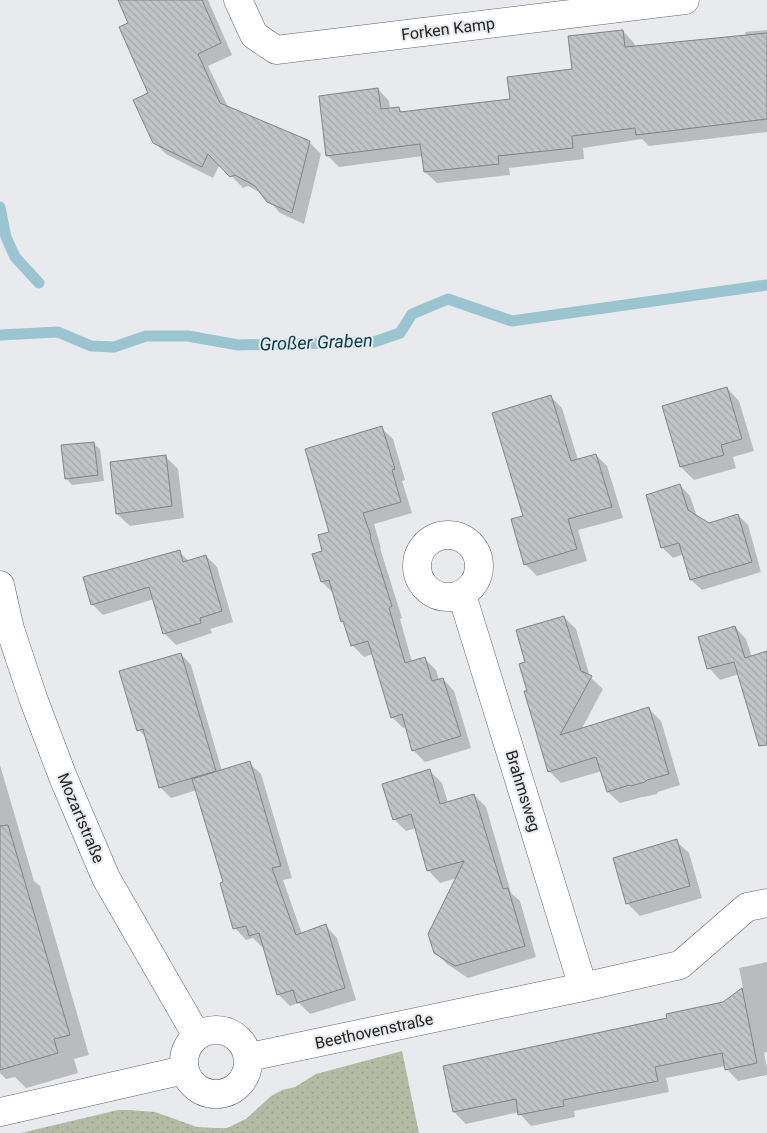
<svg xmlns="http://www.w3.org/2000/svg" width="767" height="1133" font-family="Roboto,sans-serif">
  <defs>
    <pattern id="grass-dots" width="8" height="8" patternUnits="userSpaceOnUse" patternTransform="scale(1.25)"><rect width="8" height="8" fill="#b3bba3"/><path d="M2 2h.1M6 6h.1" fill="none" stroke="#9aa08c" stroke-width="1.8" stroke-linecap="round"/></pattern>
    <pattern id="building-back-hatch" width="6" height="6" patternUnits="userSpaceOnUse" patternTransform="scale(1.25)"><rect width="6" height="6" fill="#c2c3c6"/><path d="M-1 5l2 2M0 0l6 6M5-1l2 2" fill="none" stroke="#a6a7aa"/></pattern>
  </defs>
  <rect width="100%" height="100%" fill="#e8eaed"/>
  <path fill="url(#grass-dots)" d="M402,1051L419,1133H21L118,1110H129L155,1112L197,1127L214,1128H227L246,1119L271,1096L282,1090L295,1087L316,1074Z"/>
  <path fill="#0003" d="M119,0H208L232,55L208,66L228,107L309,142L321,154L304,224L280,213L263,194L248,186L243,188L220,164L213,178L166,154L154,142L150,94L130,23Z
    M767,30V132L649,146L642,139L583,148L584,159L509,168L510,175L437,183L425,172L423,156L339,167L327,155L378,89L389,101L390,109L398,108L404,113L512,101L573,70L623,31L634,43L635,47L746,36L745,32Z
    M727,388L739,401L754,451L733,457L736,468L694,480L681,467L663,407Z
    M551,397L562,408L578,460L596,455L607,466L623,518L578,530L587,561L537,576L525,564Z
    M381,428L393,439L405,480L402,481L412,513L374,524L381,548H380L402,618L400,619L412,662L425,659L436,670L439,680L443,679L454,691L471,748L425,762L413,750L407,727L403,728L392,717L373,654L364,657L352,645L346,626L342,621L333,593L322,582L324,552L330,533Z
    M93,443L100,449L104,481L72,485L66,478Z
    M166,457L178,469L184,518L130,526L117,514Z
    M680,485L690,496L697,517L708,524L738,515L748,525L761,572L702,590L691,580L684,554L673,558L663,548L647,495Z
    M179,552L189,561L206,556L217,567L233,622L210,629L212,633L176,645L165,634L154,599L103,615L92,604Z
    M564,617L576,629L590,677L603,689L581,730L649,709L661,721L680,785L658,792L657,794L644,797H642L620,803L608,792L602,771L561,783L549,771L528,692L527,663Z
    M735,627L746,639L752,657L767,653V725L739,674L720,680L709,668Z
    M181,654L191,665L222,771L249,763L261,774L292,878L283,880L302,934L326,926L337,938L356,1000L310,1014L299,1003L290,1006L278,994L264,946L262,947L253,938L246,940L235,928L224,883L197,790L171,798L160,787L146,738L139,730Z
    M0,765L34,881L40,886L89,1055L74,1059L78,1073L26,1088L15,1077L6,1079L0,1073Z
    M430,771L442,783L448,803L474,795L486,807L511,893L520,901L536,957L468,978L447,964L435,952L457,878L440,883L429,871L416,828L406,831L394,819Z
    M676,841L689,853L702,898L640,916L628,904L615,859Z
    M767,962V1052L764,1053L767,1068V1075L738,1081L727,1069L726,1066L666,1078L669,1092L574,1111L575,1117L531,1126L520,1114L519,1112L466,1124L454,1112L669,1019L724,1003L743,988L739,968Z"/>
  <g fill="none" stroke-linecap="round" stroke-linejoin="round">
    <path stroke="#99c4d0" stroke-width="11" d="M0,207L6,237L15,257L39,283
      M0,335L58,332L91,346L114,347L146,336H188L238,345L374,342L400,333L412,314L448,299L512,321L767,285"/>
  </g>
  <path fill="url(#building-back-hatch)" stroke="#818385" d="M118,0H202L221,43L198,54L220,103L310,141L292,213L267,202L255,186L235,175L230,177L208,154L202,167L153,143L133,100L148,93L119,27L128,23Z
    M623,30L625,47L767,33V119L636,135L635,128L572,136L573,148L498,156L499,164L424,172L420,144L326,156L319,96L378,88L381,109L399,107L400,112L510,99L507,77L572,69L568,36Z
    M727,387L742,439L721,445L724,455L680,467L662,406Z
    M551,395L571,461L596,454L612,507L568,519L577,549L524,565L511,519L523,516L492,413Z
    M382,426L395,469L392,470L401,502L363,513L371,536L370,537L392,606L389,608L405,663L425,657L432,681L443,678L461,736L412,751L402,714L391,718L368,641L351,646L343,621L341,622L329,580L321,582L312,554L322,551L318,535L329,532L305,449Z
    M94,442L98,475L65,479L61,445Z
    M166,455L172,506L116,514L110,462Z
    M680,484L688,510L709,523L738,514L752,562L690,580L679,543L661,548L646,495Z
    M180,550L183,562L206,555L222,611L200,618L201,623L163,634L149,587L91,605L83,577Z
    M564,616L581,671L592,676L560,735L649,707L669,774L647,780L645,782L631,786L629,785L607,792L596,757L548,772L524,691H527L519,664L525,662L516,630Z
    M735,626L745,658L767,651V745L759,746L734,662L707,669L698,637Z
    M181,653L216,771L159,788L143,729L137,731L119,671Z
    M250,761L281,866L272,868L296,935L326,924L345,988L297,1003L293,990L277,995L259,933L249,936L246,926L233,929L220,883L223,882L192,779Z
    M430,769L440,804L474,794L503,889L508,888L525,946L455,966L434,953L428,934L464,861L427,871L411,814L393,820L382,784Z
    M8,825L70,1035L54,1039L58,1053L0,1070V826Z
    M677,839L690,886L626,904L613,858Z
    M742,988L757,1063L725,1070L722,1053L655,1067L658,1081L563,1100L564,1106L518,1115L516,1099L453,1112L443,1066L667,1018L666,1014L723,1002Z"/>
  <g fill="none" stroke-linecap="round" stroke-linejoin="round">
    <g stroke="#616265" stroke-width="29">
      <path id="minor" d="M238,0L254,35L276,50L685,0
        M417 566a31 31 0 1 1 62 0a31 31 0 1 1-62 0Z
        M0,585L10,629L33,698L63,777L106,878L197,1036
        M462,595L583,987
        M184 1062a32 32 0 1 1 64 0a32 32 0 1 1-64 0Z
        M249,1057L583,987L680,965L747,907L767,903
        M0,1112L184,1070"/>
    </g>
    <use href="#minor" stroke="#fff" stroke-width="28"/>
  </g>
  <g text-anchor="middle" dominant-baseline="central" stroke-width="4" stroke-linejoin="round" paint-order="stroke">
    <g font-size="16" fill="#222223" stroke="#e8eaed">
      <text transform="translate(448 29) rotate(-7)">Forken Kamp</text>
      <text transform="translate(523 791) rotate(73)">Brahmsweg</text>
      <text transform="translate(81 818) rotate(67)">Mozartstraße</text>
      <text transform="translate(374 1031) rotate(-12)">Beethovenstraße</text>
    </g>
    <g font-size="18" font-style="italic" fill="#00414e" stroke="#e8eaed">
      <text transform="translate(316 342) rotate(-2)">Großer Graben</text>
    </g>
  </g>
</svg>
